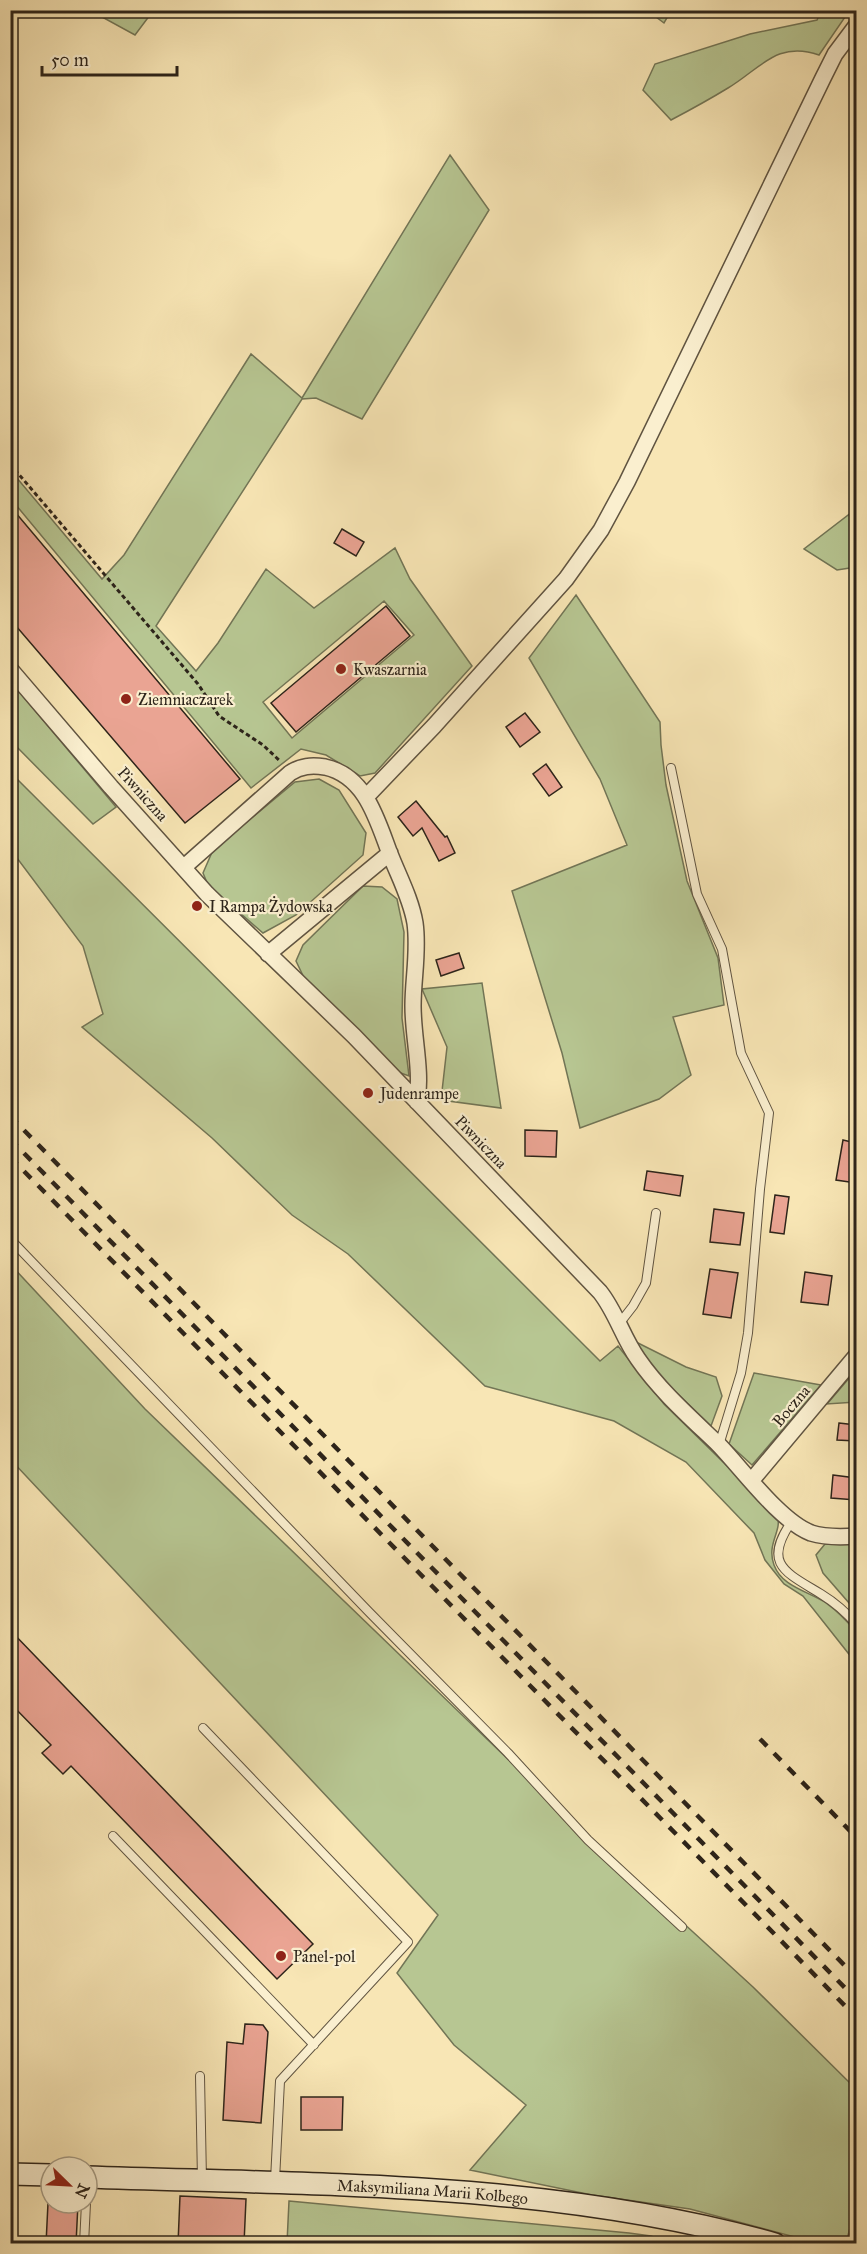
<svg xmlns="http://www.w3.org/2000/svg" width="867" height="2254" font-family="'IM FELL Great Primer',serif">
  <rect width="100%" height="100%" fill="#f8e6b5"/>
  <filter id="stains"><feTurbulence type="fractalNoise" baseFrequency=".00333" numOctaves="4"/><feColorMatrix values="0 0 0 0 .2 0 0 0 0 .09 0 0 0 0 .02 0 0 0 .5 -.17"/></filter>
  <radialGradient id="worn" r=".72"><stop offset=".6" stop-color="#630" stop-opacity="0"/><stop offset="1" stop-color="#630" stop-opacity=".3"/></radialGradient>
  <path fill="#b7c692" stroke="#727556" stroke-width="1.5" fill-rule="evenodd" d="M153,11L135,35L91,11L153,10Z
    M648,11H671L664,23Z
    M821,11H853L847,14L819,55C777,40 760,69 728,88C710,99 690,110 671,120L643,90L655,64L750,34L817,20Z
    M450,155L489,210L362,419L316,398L302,399L156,626L196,671L218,643L266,569L314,608L395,548L410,579L472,666L375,773L360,776L326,755L301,749L251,788L11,499V471L102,579L124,555L251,354L302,398ZM384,601L414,635L292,738L263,702Z
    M856,509V567L837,570L804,549Z
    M576,595L660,722L661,745L666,785L687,881L718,958L724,1005L673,1017L691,1075L659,1099L580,1128L562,1053L512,891L627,845L600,779L529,658Z
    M11,682L116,807L93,824L11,741Z
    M11,773L600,1361L618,1346L664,1404L777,1515C783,1531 766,1543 774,1565C782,1587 808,1591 826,1603C837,1611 847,1621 856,1632V1663L803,1596L784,1584L765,1560L754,1533L686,1462L614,1421L485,1386L348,1254L292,1215L212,1138L82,1027L103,1014L83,946L11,850Z
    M319,779L339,790L366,833L363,855L296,915L263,933L208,885L203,873L213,850L295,782Z
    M363,886L382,887L397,899L404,932L402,1018L409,1076L398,1072L307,984L296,961L303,945Z
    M482,983L501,1108L441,1100L447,1047L422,989Z
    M10,1264L145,1409L572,1821L753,1987L856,2089V2226L851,2224L846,2243H817L690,2209L592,2195L470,2170L526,2105L454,2045L397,1973L438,1915L11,1460Z
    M632,1340L686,1367L716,1377L722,1396L711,1426L652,1369Z
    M856,1370V1402L827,1404Z
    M754,1373L821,1385L752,1465L729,1444Z
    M825,1544H856V1611L823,1573L816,1555Z
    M289,2201L629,2233L651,2236L670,2243H287Z"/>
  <path fill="#eaa493" stroke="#2d241a" stroke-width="1.5" d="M10,506L240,779L185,823L10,619Z
    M342,529L364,542L356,556L334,543Z
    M386,606L410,636L296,732L271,703Z
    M525,713L540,732L520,747L506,727Z
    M546,764L562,787L549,796L533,774Z
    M416,801L445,837L447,836L455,853L439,861L422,828L413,836L398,817Z
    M459,953L464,968L441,976L436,960Z
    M525,1130L557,1131L556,1157L525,1156Z
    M843,1140L856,1143V1183L836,1180Z
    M647,1171L683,1176L680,1196L644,1190Z
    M775,1195L789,1197L784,1234L770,1232Z
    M714,1209L744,1213L740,1245L710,1242Z
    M710,1269L738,1273L731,1318L703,1314Z
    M805,1272L832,1276L828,1305L801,1302Z
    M839,1423L856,1425V1441L837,1440Z
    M833,1475L856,1478V1500L831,1498Z
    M10,1630L313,1944L277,1979L71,1766L63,1774L42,1753L51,1745L10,1703Z
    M245,2024L263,2025L268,2032L261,2123L223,2120L227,2042L243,2044Z
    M301,2097H343L342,2130H301Z
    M180,2196L246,2199L244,2244H178Z
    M48,2203H78L76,2244H46Z"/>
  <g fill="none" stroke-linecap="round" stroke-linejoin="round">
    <g stroke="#605441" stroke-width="10">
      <path id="lane" d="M671,768L697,894L722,949L741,1053L769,1113L760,1189L748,1333L741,1373L719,1445
        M10,1239L369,1612L508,1753L588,1840L682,1927
        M619,1324L633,1306L646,1283L656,1213
        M792,1521C762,1564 785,1572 821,1594C834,1602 846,1612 856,1624
        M203,1728L408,1942L280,2081L275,2180
        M113,1836L314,2045
        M200,2076L202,2180
        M84,2244L86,2203"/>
    </g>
    <g stroke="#605441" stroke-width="18">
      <path id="street" d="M10,669L111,787L207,894L354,1036L600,1292C616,1312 623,1338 638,1359C660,1391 691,1418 719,1445C743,1470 780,1521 811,1533C824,1537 843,1537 856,1536
        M366,797L434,726L566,579L601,530L627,482L823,78L835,54L856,26
        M184,867L290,773C301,766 311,765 325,767C366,776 377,820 390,854C399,877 411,899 415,923C419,951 413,978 413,1006C413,1038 422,1069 417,1102
        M268,954L390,853
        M752,1480L856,1356"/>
    </g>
    <g stroke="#2d241a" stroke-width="24">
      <g id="secondary">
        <path d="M10,2174L51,2175"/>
        <path id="s1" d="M87,2177C317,2185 552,2181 775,2244"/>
      </g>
    </g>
    <path stroke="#2d241a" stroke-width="3" stroke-dasharray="4.5 3" stroke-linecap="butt" d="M10,464L198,684L219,716L263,745L280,761"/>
    <use href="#lane" stroke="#faefcf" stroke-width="8"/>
    <use href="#street" stroke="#faefcf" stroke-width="15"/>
    <use href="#secondary" stroke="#faefcf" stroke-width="21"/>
    <path stroke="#2d241a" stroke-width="4.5" stroke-dasharray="10 10" stroke-linecap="butt" d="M10,1116L856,1977
      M10,1139L856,1999
      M10,1157L856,2017
      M760,1739L856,1837"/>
  </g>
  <g fill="#8f2418" stroke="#faefcf" stroke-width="2">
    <circle cx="341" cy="669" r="6"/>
    <circle cx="126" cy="699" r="6"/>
    <circle cx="197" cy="906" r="6"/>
    <circle cx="368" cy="1093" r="6"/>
    <circle cx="281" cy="1956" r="6"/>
  </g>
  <g text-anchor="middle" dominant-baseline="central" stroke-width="4.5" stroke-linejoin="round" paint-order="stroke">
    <g font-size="16" fill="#2d241a" stroke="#faefcf" text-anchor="start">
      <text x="353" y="669">Kwaszarnia</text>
      <text x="138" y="699">Ziemniaczarek</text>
      <text x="209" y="906">I Rampa Żydowska</text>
      <text x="380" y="1093">Judenrampe</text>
      <text x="293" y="1956">Panel-pol</text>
    </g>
    <g font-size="16" fill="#2d241a" stroke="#faefcf">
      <text transform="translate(143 794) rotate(48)">Piwniczna</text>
      <text transform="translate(481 1142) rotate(46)">Piwniczna</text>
      <text transform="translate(791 1406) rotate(-50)">Boczna</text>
      <text stroke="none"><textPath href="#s1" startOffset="346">Maksymiliana Marii Kolbego</textPath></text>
    </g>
  </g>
  <rect width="867" height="2254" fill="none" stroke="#f8e6b5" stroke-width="36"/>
  <rect x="12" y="12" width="843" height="2230" fill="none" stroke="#2d241a" stroke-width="3"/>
  <rect x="18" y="18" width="831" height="2218" fill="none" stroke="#2d241a" stroke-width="1.5"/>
  <g transform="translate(69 2185) rotate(114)"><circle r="28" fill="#faefcf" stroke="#a89e87" stroke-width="1.5"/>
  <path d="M0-4.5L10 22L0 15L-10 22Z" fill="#8f2418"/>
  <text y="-9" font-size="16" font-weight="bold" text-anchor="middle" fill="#2d241a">N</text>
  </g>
  <path d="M42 66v9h135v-9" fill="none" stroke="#2d241a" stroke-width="3"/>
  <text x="51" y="66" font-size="18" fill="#2d241a" stroke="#faefcf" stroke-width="4.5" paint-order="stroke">50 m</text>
  <rect width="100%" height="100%" filter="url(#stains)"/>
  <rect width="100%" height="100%" fill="url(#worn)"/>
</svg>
